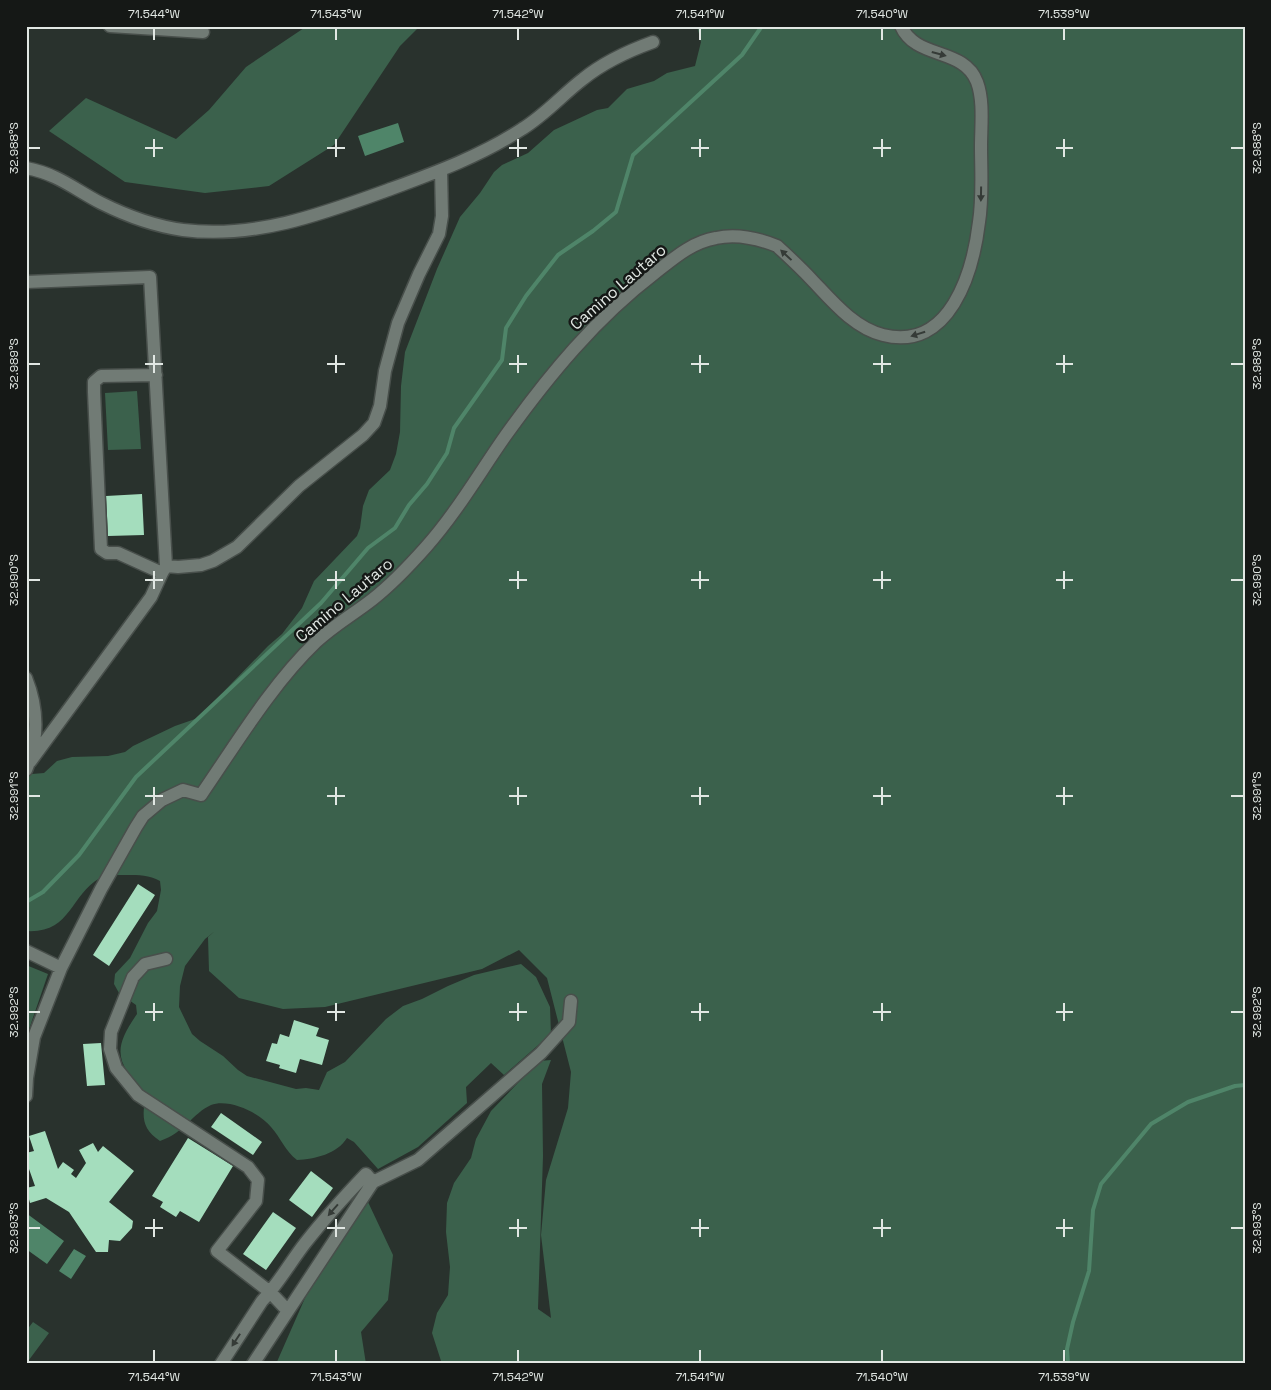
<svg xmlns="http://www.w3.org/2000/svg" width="1271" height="1390" font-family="'Space Grotesk',sans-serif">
  <rect width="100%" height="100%" fill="#29322d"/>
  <path fill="#3b614c" d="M307,26H420L400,46L334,145L269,186L205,193L125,182L49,131L86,98L176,139L209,110L246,67Z
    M697,26H1245V1364H442L432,1333L437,1313L448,1295L450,1267L446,1232L447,1203L454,1183L471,1158L476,1139L491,1111L539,1061L551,1060L542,1084L543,1156L538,1309L551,1318L541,1235L546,1180L568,1108L571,1072L547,978L519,950L482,969L325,1007L283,1009L239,998L209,971L208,937L215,931L205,939L185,966L180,986L179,1007L192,1034L200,1041L223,1056L238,1070L247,1076L296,1089L306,1088L319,1090L327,1072L345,1062L386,1019L403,1006L422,999L448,986L474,975L521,964L536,977L550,1007L551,1034L504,1075L491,1063L466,1087L467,1103L418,1147L378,1169L354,1142L347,1138C337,1154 315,1159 297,1160C285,1151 281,1138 271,1127C260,1113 229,1098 211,1105C193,1113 184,1133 160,1141C141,1128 142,1116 146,1095C117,1063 111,1051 137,1014L136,1005L119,993L114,984L115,974L130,958L148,923L157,911L161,890L160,881C149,875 139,875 127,875C118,875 109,874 100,878C70,895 71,934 26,931V771L32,774L44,773L57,761L72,757L108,756L125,752L133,746L175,726L198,718L268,646L282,634L302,608L314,581L357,536L360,528L363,506L369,490L390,470L396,454L400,432L401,386L405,352L437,269L460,217L480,193L494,172L502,165L528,153L554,130L597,110L608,108L627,89L654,81L667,73L695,66L701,42Z
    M137,391L141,449L108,450L105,393Z
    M26,965L48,974L26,1038Z
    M368,1202L393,1255L388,1300L361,1332L366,1364H276L309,1289Z
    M33,1322L49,1333L26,1364V1331Z"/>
  <path fill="#4f8569" d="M398,123L404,142L365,156L358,136Z
    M26,1213L64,1241L47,1264L26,1249Z
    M74,1249L86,1256L71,1279L59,1271Z"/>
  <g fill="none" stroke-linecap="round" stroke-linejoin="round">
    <path stroke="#4f8569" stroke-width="4" d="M26,902L43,892L79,855L136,777L321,603L368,548L395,528L409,505L427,484L447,453L454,428L502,360L506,328L526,296L558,255L593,231L616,212L633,155L742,55L762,26
      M1068,1364L1067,1349L1073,1322L1089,1271L1093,1210L1101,1184L1151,1124L1188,1102L1235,1086L1245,1085"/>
  </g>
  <path fill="#a4ddbd" d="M142,494L144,535L108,536L106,496Z
    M138,884L155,895L109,966L93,955Z
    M294,1020L319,1028L316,1036L329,1040L322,1065L300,1059L296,1073L279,1068L280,1065L266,1061L272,1043L277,1044L280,1034L289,1037Z
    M101,1043L105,1085L87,1086L83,1044Z
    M221,1113L262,1142L253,1155L211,1127Z
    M45,1131L58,1169L63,1162L74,1170L71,1174L76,1178L86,1163L79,1150L93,1143L98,1152L103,1146L134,1171L109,1202L133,1221L132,1228L120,1241L109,1240L108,1252H96L69,1212L46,1198L30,1203L26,1188L35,1186L29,1169L26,1170V1153L34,1151L29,1136Z
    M188,1138L233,1166L199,1222L180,1211L176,1217L160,1207L163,1202L152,1196Z
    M311,1171L333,1188L312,1217L289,1200Z
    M273,1212L296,1228L266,1270L243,1254Z"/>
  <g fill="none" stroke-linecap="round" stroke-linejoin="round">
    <g stroke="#484f4b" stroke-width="15">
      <path id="minor" d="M110,26L203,32
        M26,168C58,174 74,189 101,203C127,216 154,226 183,230C255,239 322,214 388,190C434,173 481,156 522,129C545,115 562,95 583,79C604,62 628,51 653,42
        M26,282L150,277L166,566
        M156,375L101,376L94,382V392L101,549L107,553H118L162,573
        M26,678C38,708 39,739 26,770
        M30,762L151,597L162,573L166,566L178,567L201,565L213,561L237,547L299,486L363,435L374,423L380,406L385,371L398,323L419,274L439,234L442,216L441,170
        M26,951L61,968L101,889L136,827L143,816L162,800L183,790L201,795C236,744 272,684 316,642C334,625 354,614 373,599C392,584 410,565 426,547C457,512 480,472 506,435C549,375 596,318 655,273C674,258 692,242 716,238C737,233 757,238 777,246C789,257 801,268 812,280C832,301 854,328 883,335C950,352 973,272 979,222C983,197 981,171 981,146C981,126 984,101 977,82C964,47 916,60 901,26
        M166,959L145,964L133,977L111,1032L110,1049L116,1068L138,1095L248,1167L258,1180L256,1201L217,1251L270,1292L288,1311
        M26,1096L27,1078L34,1037L61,968
        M373,1182L418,1160L541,1053L569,1022L571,1001
        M221,1364L262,1301C279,1283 291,1261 306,1242C325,1218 345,1196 366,1174L373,1182L253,1364"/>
    </g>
    <use href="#minor" stroke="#717b75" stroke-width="12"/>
  </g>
  <defs><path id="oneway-solid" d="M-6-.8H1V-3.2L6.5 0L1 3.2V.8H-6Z" transform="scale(1.25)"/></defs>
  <g fill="#353b37">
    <use href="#oneway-solid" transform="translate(939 54) rotate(15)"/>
    <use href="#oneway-solid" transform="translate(981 194) rotate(91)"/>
    <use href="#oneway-solid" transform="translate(786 255) rotate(-137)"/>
    <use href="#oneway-solid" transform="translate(918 334) rotate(163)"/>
    <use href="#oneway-solid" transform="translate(333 1210) rotate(131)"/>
    <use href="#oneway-solid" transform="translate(236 1340) rotate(123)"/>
  </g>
  <path fill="none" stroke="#e1e7e3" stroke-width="2" d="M154,28V40M336,28V40M518,28V40M700,28V40M882,28V40M1064,28V40M154,139V157M336,139V157M518,139V157M700,139V157M882,139V157M1064,139V157M28,148H40M145,148H163M327,148H345M509,148H527M691,148H709M873,148H891M1056,148H1073M1231,148H1244M154,355V373M336,355V373M518,355V373M700,355V373M882,355V373M1064,355V373M28,364H40M145,364H163M327,364H345M509,364H527M691,364H709M873,364H891M1056,364H1073M1231,364H1244M154,571V589M336,571V589M518,571V589M700,571V589M882,571V589M1064,571V589M28,580H40M145,580H163M327,580H345M509,580H527M691,580H709M873,580H891M1056,580H1073M1231,580H1244M154,787V805M336,787V805M518,787V805M700,787V805M882,787V805M1064,787V805M28,796H40M145,796H163M327,796H345M509,796H527M691,796H709M873,796H891M1056,796H1073M1231,796H1244M154,1003V1021M336,1003V1021M518,1003V1021M700,1003V1021M882,1003V1021M1064,1003V1021M28,1012H40M145,1012H163M327,1012H345M509,1012H527M691,1012H709M873,1012H891M1056,1012H1073M1231,1012H1244M154,1219V1237M336,1219V1237M518,1219V1237M700,1219V1237M882,1219V1237M1064,1219V1237M28,1228H40M145,1228H163M327,1228H345M509,1228H527M691,1228H709M873,1228H891M1056,1228H1073M1231,1228H1244M154,1350V1362M336,1350V1362M518,1350V1362M700,1350V1362M882,1350V1362M1064,1350V1362"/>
  <g text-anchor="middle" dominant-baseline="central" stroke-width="5" stroke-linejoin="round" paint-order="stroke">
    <g font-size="16" fill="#e1e7e3" stroke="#151816">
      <text transform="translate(618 287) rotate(-41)">Camino Lautaro</text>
      <text transform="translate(344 600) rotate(-40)">Camino Lautaro</text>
    </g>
  </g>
  <rect width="1271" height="1390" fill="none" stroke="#151816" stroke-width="55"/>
  <rect x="28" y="28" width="1216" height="1334" fill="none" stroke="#e1e7e3" stroke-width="2"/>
  <g font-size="12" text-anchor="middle" fill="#e1e7e3">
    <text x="154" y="18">71.544°W</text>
    <text x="336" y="18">71.543°W</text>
    <text x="518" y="18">71.542°W</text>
    <text x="700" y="18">71.541°W</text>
    <text x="882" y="18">71.540°W</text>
    <text x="1064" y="18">71.539°W</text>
    <text transform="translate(14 148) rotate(-90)" y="4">32.988°S</text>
    <text transform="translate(1257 148) rotate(-90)" y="4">32.988°S</text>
    <text transform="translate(14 364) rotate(-90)" y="4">32.989°S</text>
    <text transform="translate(1257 364) rotate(-90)" y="4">32.989°S</text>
    <text transform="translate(14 580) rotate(-90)" y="4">32.990°S</text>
    <text transform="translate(1257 580) rotate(-90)" y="4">32.990°S</text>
    <text transform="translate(14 796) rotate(-90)" y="4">32.991°S</text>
    <text transform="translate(1257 796) rotate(-90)" y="4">32.991°S</text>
    <text transform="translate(14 1012) rotate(-90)" y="4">32.992°S</text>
    <text transform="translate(1257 1012) rotate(-90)" y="4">32.992°S</text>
    <text transform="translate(14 1228) rotate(-90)" y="4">32.993°S</text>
    <text transform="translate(1257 1228) rotate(-90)" y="4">32.993°S</text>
    <text x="154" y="1381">71.544°W</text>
    <text x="336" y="1381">71.543°W</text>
    <text x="518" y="1381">71.542°W</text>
    <text x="700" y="1381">71.541°W</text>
    <text x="882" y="1381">71.540°W</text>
    <text x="1064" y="1381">71.539°W</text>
  </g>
</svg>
